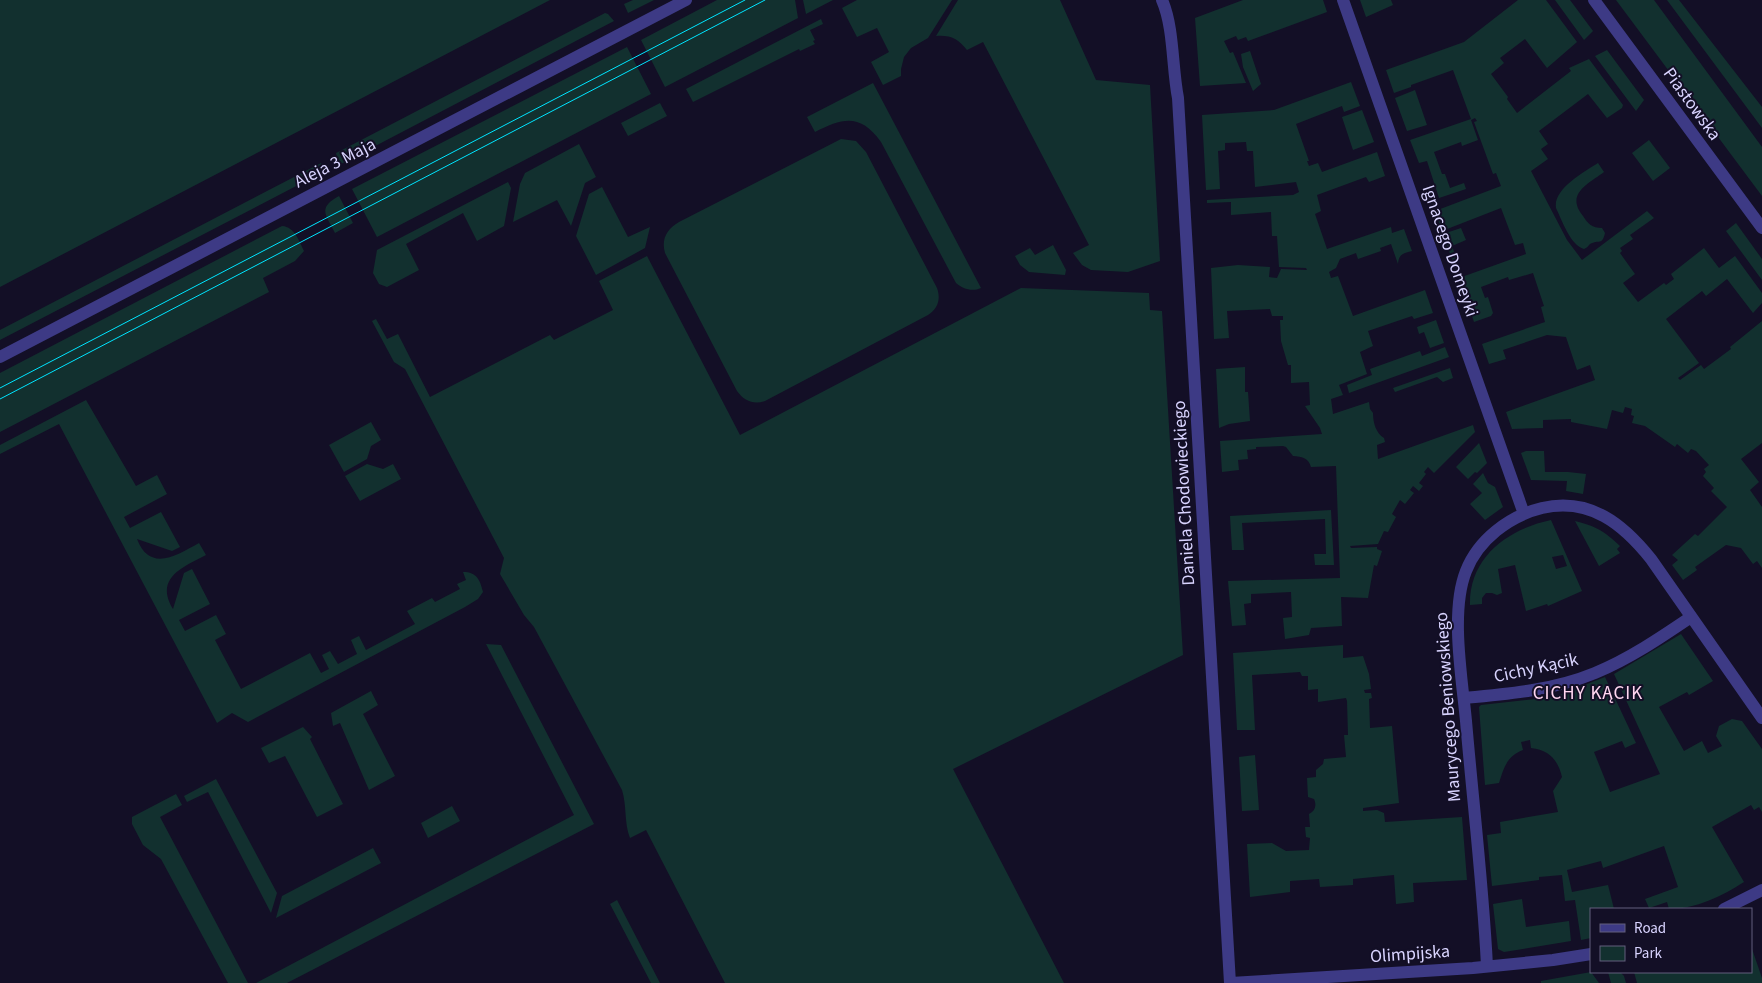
<svg xmlns="http://www.w3.org/2000/svg" width="1762" height="983" font-family="'Source Sans 3',sans-serif">
  <rect width="100%" height="100%" fill="#130f26"/>
  <path fill="#12302f" fill-rule="evenodd" d="M0,0H550L0,287Z
    M633,0H654L628,13L624,4Z
    M717,0H795L798,18L665,87L641,40Z
    M803,0H833L806,14Z
    M857,0H952L928,38L911,48L904,57L901,69V76L883,85L871,62L889,52L877,28L857,37L842,8Z
    M958,0H1060L1096,80L1150,85L1160,261L1128,272L1091,270L1082,265L1073,253L1089,245L983,42L967,50C958,39 951,35 936,36Z
    M1243,0H1323L1327,12L1248,41L1246,37L1238,40L1236,36L1224,41L1230,53L1233,52L1246,83L1200,86L1195,18Z
    M1360,0H1391L1393,5L1366,17Z
    M1518,0H1546L1577,42L1547,68L1525,39L1500,58L1504,63L1491,74L1508,97L1507,99L1517,113L1571,71L1569,68L1589,59L1623,105L1622,108L1607,118L1588,94L1539,131L1548,144L1541,149L1548,159L1531,171L1567,240L1582,260L1647,211L1654,218L1630,235L1633,239L1620,248L1622,251L1620,253L1635,274L1623,283L1638,302L1664,283L1666,285L1674,279L1671,274L1704,248L1719,268L1735,256L1762,293V303L1753,313L1727,279L1706,296L1702,291L1666,319L1699,363L1678,378L1680,380L1701,365L1704,369L1731,349L1730,347L1762,321V443L1741,459L1759,482L1750,490L1762,507V568L1757,561L1753,564L1741,548L1726,545L1695,567L1697,570L1683,580L1672,565L1678,560L1672,555L1695,534L1698,536L1727,507L1711,491L1714,488L1703,476L1706,472L1704,469L1709,465L1696,451L1691,449L1688,453L1677,444L1675,447L1645,426L1632,423L1634,416L1631,415L1632,409L1625,407L1623,413L1612,410L1607,429L1571,422V419L1543,420V428L1512,429L1506,412L1595,380L1590,365L1577,370L1566,337L1547,335L1503,350L1506,359L1489,364L1482,344L1545,322L1541,307L1544,306L1533,273L1509,280L1508,277L1481,287L1485,298L1488,297L1493,313L1491,316L1474,322L1459,278L1526,254L1523,243L1515,245L1501,208L1442,231L1435,211L1501,186L1496,173L1493,174L1474,122L1477,121L1475,118L1471,120L1478,140L1462,146L1461,142L1434,152L1442,174H1445L1450,188L1464,183L1466,189L1439,198L1427,161L1419,163L1410,140L1471,119L1453,70L1411,85V87L1394,93L1386,70L1464,42Z
    M1555,0H1570L1593,31L1584,40Z
    M1616,0H1654L1762,147V196Z
    M1667,0H1679L1762,107V128Z
    M605,13L608,14L614,21L339,165L336,153L342,150Z
    M821,19L823,24L810,30L815,40L813,41L815,44L800,51L799,49L693,102L686,89Z
    M627,47L651,94L377,237L352,189Z
    M1607,50L1644,100L1636,111L1595,56Z
    M1250,51L1261,84L1253,91L1243,67L1241,54Z
    M1351,82L1360,106L1344,112L1342,106L1296,124L1309,161H1307L1309,166L1318,163L1322,172L1377,152L1385,176L1369,182L1366,177L1317,195L1321,211L1315,214L1327,249L1391,227L1392,233L1404,229L1412,251C1403,253 1399,254 1398,264L1391,244L1380,248L1381,251L1358,259L1356,253L1340,259L1336,268L1329,272L1331,278L1338,276L1353,316L1425,290L1433,313L1414,319L1412,316L1368,331L1373,346L1360,352L1367,374L1339,385L1343,395L1331,399L1333,414L1369,402L1370,409L1373,413C1373,423 1376,433 1384,438L1385,442L1377,445L1378,459L1473,425L1475,432L1434,473L1428,467L1424,472L1426,474L1419,483L1423,486L1419,491L1413,486L1410,490L1414,493L1405,504L1400,500L1392,514L1396,517L1388,532L1384,531L1378,544L1350,546L1351,548L1377,547V549L1382,551L1377,566L1374,565L1368,598L1341,597L1342,626L1311,628L1309,635L1285,639L1283,618L1292,617L1291,592L1251,594V603L1244,604L1246,625L1232,626L1228,581L1340,578L1336,466L1311,467C1308,457 1302,457 1293,456L1286,447L1283,446L1256,447V449L1247,450L1248,459L1238,460L1239,470L1222,472L1220,441L1322,434L1320,428L1305,406L1310,405L1309,382L1291,383V365H1288L1281,341L1280,320H1283V316H1272L1270,309L1227,311L1229,338L1214,339L1211,268L1238,265L1270,267L1269,277L1277,278L1281,269L1307,270L1306,268L1279,267L1277,236H1272L1271,212L1231,215V202L1207,203V200L1293,195L1299,192L1296,182L1255,187L1253,151H1247L1246,142L1225,143V150L1218,151L1220,189L1206,190L1202,115L1274,110Z
    M873,83L981,288C972,292 963,289 956,283L881,142C860,113 843,118 815,132L807,117Z
    M1415,90L1427,125L1407,131L1395,98Z
    M660,103L667,116L628,136L621,123Z
    M1362,110L1374,142L1353,150L1342,117Z
    M841,139L856,141L866,152L937,288C941,299 938,309 928,315L765,401C754,405 744,401 737,391L665,253C661,239 667,229 679,222Z
    M1649,140L1670,168L1653,181L1632,153Z
    M579,144L596,177L585,183L571,226L557,200L513,222L520,184L525,173Z
    M321,163L325,171L0,340V330Z
    M1598,163L1604,172C1588,184 1565,194 1583,216C1588,224 1592,228 1602,228L1605,233C1602,246 1599,239 1590,244C1588,246 1587,248 1584,249C1570,245 1562,220 1556,208C1553,189 1584,172 1598,163Z
    M508,182L511,188L504,226L477,241L463,213L406,244L419,270L387,287L379,284L373,273L377,250Z
    M602,187L628,237L650,227L645,248L596,275L576,236L589,194Z
    M339,196L353,223L335,233C326,215 317,208 339,196Z
    M1736,223L1762,259V280L1726,231Z
    M282,226C295,227 299,241 304,251L295,261L263,278L269,292L0,432V373Z
    M1461,228L1466,240L1452,246L1458,263L1454,265L1443,234Z
    M1053,245L1066,270L1065,275L1029,272L1020,265L1015,256L1030,248L1035,255Z
    M647,256L740,435L1021,288L1149,293L1150,310L1162,311L1183,655L953,769L1064,983H725L646,830L630,838C624,823 627,806 622,790L534,627L524,615L500,574L504,558L405,369L394,362L372,321L376,319L387,339L398,334L430,397L550,335L554,340L613,310L599,281Z
    M1436,320L1444,343L1430,348L1424,332L1419,334L1417,327Z
    M1445,347L1449,357L1349,393L1347,385L1372,375L1370,369L1420,351L1422,356Z
    M1245,367V392H1248L1250,421L1229,424L1219,428L1216,369Z
    M1450,368L1453,378L1443,382L1437,377L1395,392L1393,388Z
    M86,400L136,486L157,475L167,494L124,517L130,528L161,512L180,547L172,551L137,539C150,573 177,555 199,543L206,555C183,567 154,578 173,609L184,573L192,569L210,604L179,620L185,631L216,615L226,634L215,640L241,689L310,653L321,673L329,669L322,655L330,651L338,664L357,654L351,640L359,636L366,650L415,624L407,611L432,598L435,602L460,589L457,584L466,580L463,572C477,572 480,580 483,592L478,599L465,607L248,722L232,713L217,723L59,424L0,454V445Z
    M371,422L381,440L371,446L367,459L344,472L329,445Z
    M1479,443L1487,463L1477,473L1475,472L1468,479L1456,467Z
    M1526,451H1544L1545,472H1568L1586,474L1583,494L1566,491L1567,481L1531,480L1521,453Z
    M367,464L383,469L393,464L401,479L360,501L345,476Z
    M1483,473L1488,483L1495,487L1503,507L1485,520L1470,504L1482,493L1473,484Z
    M1331,510L1334,565H1315L1314,554H1326L1325,519L1242,523L1244,550H1232L1230,516Z
    M1551,520L1582,591L1548,606L1547,604L1526,611L1515,565L1498,569L1502,593L1497,595L1492,593H1486L1482,598V604L1470,605C1469,557 1508,529 1551,520ZM1563,555L1567,566L1556,569L1552,557Z
    M1575,521C1596,526 1604,531 1620,546L1617,549L1620,553L1599,566Z
    M1681,634L1713,681L1689,695L1687,692L1659,707L1684,751L1702,741L1708,753L1722,746L1716,736L1719,726L1732,719L1742,721L1762,749V812L1759,807L1754,810L1751,805L1712,827L1744,882C1722,896 1696,909 1669,909L1667,902L1649,908L1645,899L1678,887L1664,846L1603,868L1601,861L1567,870L1572,892L1608,885L1614,909H1591V938L1581,940L1575,900L1565,901L1562,875L1539,877V880L1492,886L1487,835L1501,833L1500,822L1558,812L1553,791L1562,777C1558,760 1549,750 1531,748L1530,740L1521,742L1523,750C1507,756 1504,767 1499,783L1485,785L1479,707L1481,705L1554,697L1605,677L1636,743L1625,748L1622,741L1594,752L1610,792L1660,774L1614,674Z
    M486,644L501,645L594,824L287,983H256L574,815Z
    M1343,645V658L1363,656L1369,674L1371,689L1364,690L1365,693H1371L1372,698L1369,699L1370,728L1392,726L1399,803L1363,808V811L1377,810L1384,813L1385,822L1462,817L1467,880L1413,883L1414,902L1396,904L1394,875L1353,879V885L1320,887L1319,879L1290,881V892L1250,897L1247,844L1272,843L1286,851L1309,850L1310,838L1306,837L1305,827H1310L1309,814C1315,811 1317,806 1314,799L1308,797L1307,778L1316,777V770L1323,764L1324,759L1346,757L1344,735H1348L1347,701L1346,698L1318,702V689L1308,690V676H1302L1300,672L1252,675L1255,730H1237L1233,653Z
    M371,691L378,705L363,714L395,776L369,790L340,723L333,726L331,713Z
    M303,727L312,737L310,739L343,804L317,817L285,756L269,763L261,748Z
    M1255,755L1259,810L1242,811L1239,757Z
    M216,779L277,893L271,913L208,792L187,802L184,796Z
    M176,794L182,805L160,817L248,983H228L161,859L143,845L132,824V817Z
    M452,806L460,821L428,838L421,823Z
    M373,848L381,863L276,918L282,896Z
    M1522,899L1526,927L1569,921L1571,941L1504,952L1498,949L1493,904Z
    M617,900L660,983H651L610,904Z
    M1751,946L1762,978V983H1637L1634,972H1751Z
    M1591,972L1599,983H1541V981Z
    M1608,972H1620L1624,976L1626,983H1611Z"/>
  <g fill="none" stroke-linecap="round" stroke-linejoin="round">
    <path stroke="#3d3a85" stroke-width="12" d="M1162,0C1174,27 1172,68 1178,98L1230,983
      M1343,0L1524,514
      M1464,698C1508,694 1554,690 1595,673C1629,659 1660,638 1691,617
      M1724,909L1762,890
      M1487,966C1483,885 1473,803 1466,721C1462,678 1450,611 1466,571C1478,540 1509,516 1542,508C1590,497 1623,524 1651,559L1762,718
      M1231,983L1473,968L1553,960L1591,954"/>
    <path stroke="#3d3a85" stroke-width="12" d="M1594,0L1762,228
      M0,357L686,0"/>
    <path stroke="#00e5ff" stroke-width="1" d="M0,388L745,0
      M0,399L765,0"/>
  </g>
  <g text-anchor="middle" dominant-baseline="central" stroke-width="4" stroke-linejoin="round" paint-order="stroke">
    <g font-size="18" fill="#d9d4ff" stroke="#130f26">
      <text transform="translate(1692 104) rotate(54)">Piastowska</text>
      <text transform="translate(335 163) rotate(-27)">Aleja 3 Maja</text>
      <text transform="translate(1450 251) rotate(71)">Ignacego Domeyki</text>
      <text transform="translate(1184 493) rotate(-93)">Daniela Chodowieckiego</text>
      <text transform="translate(1536 668) rotate(-12)">Cichy Kącik</text>
      <text transform="translate(1448 707) rotate(-94)">Maurycego Beniowskiego</text>
      <text transform="translate(1410 954) rotate(-4)">Olimpijska</text>
    </g>
    <g font-size="19" letter-spacing="1" fill="#ffd6f0" stroke="#130f26">
      <text x="1588" y="693">CICHY KĄCIK</text>
    </g>
  </g>
  <rect x="1590" y="908" width="162" height="65" fill="#130f26" stroke="#625e7d"/>
  <rect x="1600" y="924" width="25" height="8" fill="#3d3a85" stroke="#625e7d"/>
  <text x="1634" y="933" font-size="15" fill="#d9d4ff">Road</text>
  <rect x="1600" y="946" width="25" height="15" fill="#12302f" stroke="#625e7d"/>
  <text x="1634" y="958" font-size="15" fill="#d9d4ff">Park</text>
</svg>
